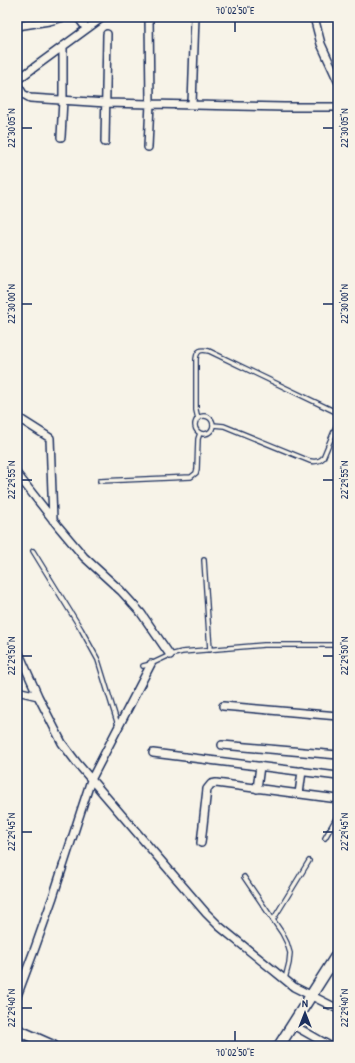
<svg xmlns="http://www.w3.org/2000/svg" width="355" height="1063" font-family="'Patrick Hand',sans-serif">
  <rect width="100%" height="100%" fill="#f7f3e8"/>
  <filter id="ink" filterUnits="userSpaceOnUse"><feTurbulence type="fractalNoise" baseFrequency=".025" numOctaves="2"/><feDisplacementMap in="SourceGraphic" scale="8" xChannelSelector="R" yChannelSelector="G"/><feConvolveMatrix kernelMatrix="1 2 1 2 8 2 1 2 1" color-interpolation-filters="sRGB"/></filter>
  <g filter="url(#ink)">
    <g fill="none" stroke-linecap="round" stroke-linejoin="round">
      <g stroke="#1b2f5e" stroke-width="6">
        <path id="service" d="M195 425a9 9 0 1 1 18 0a9 9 0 1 1-18 0Z
          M198,419L196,410V359C197,350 201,349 209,351L338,413
          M213,425L224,426L310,461C315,462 319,462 323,458L338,422
          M100,481L191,477L196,473L197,469L198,439L200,433
          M33,551L81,629L98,660L118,725
          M204,560L210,650
          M143,666L151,664L170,655L182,652L264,645H338
          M325,838L338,815
          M244,877L282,933L287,943L290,953L289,963L285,979
          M273,920L309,861"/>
      </g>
      <g stroke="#1b2f5e" stroke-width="10">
        <path id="minor" d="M78,17L86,28
          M314,17L321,44L338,81
          M17,26L49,21L64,17
          M17,80L103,17
          M17,84L23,94L30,98L106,103L284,107H338
          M192,104L195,17
          M61,137L63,100V46
          M105,142L107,34
          M148,147L150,103L149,17
          M17,417L50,438L53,520
          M17,474L58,526L84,557L121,591L141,613L170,655
          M17,649L38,696
          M17,691L38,696L62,743L77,763L206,913L219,926L294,987L338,1009
          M223,706L338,716
          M222,745L338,755
          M153,753L338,776
          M257,789L260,766
          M299,794L302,771
          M201,843L207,789L211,784L216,783L338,799
          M17,996L35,948L53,897L91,780L151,664
          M293,1025L330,1046"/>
      </g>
      <g stroke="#1b2f5e" stroke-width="13">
        <path id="secondary" d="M17,1030L53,1046
          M279,1046L338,953"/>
      </g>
      <use href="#service" stroke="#f7f3e8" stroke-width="3.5"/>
      <use href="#minor" stroke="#f7f3e8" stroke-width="7"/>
      <use href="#secondary" stroke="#f7f3e8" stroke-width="10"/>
      <path stroke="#1b2f5e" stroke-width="2.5" stroke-dasharray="6 3" stroke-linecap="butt" d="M334,17L338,28"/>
    </g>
  </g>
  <path fill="none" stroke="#1b2f5e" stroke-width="1.5" d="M235,22V32M22,128H32M323,128H333M22,304H32M323,304H333M22,480H32M323,480H333M22,656H32M323,656H333M22,832H32M323,832H333M22,1008H32M323,1008H333M235,1031V1041"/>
  <rect width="355" height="1063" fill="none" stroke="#f7f3e8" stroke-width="44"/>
  <g transform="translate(305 1013)" stroke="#f7f3e8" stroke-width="3" paint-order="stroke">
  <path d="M0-3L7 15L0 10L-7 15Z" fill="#1b2f5e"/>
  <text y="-6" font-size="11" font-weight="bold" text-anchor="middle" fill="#1b2f5e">N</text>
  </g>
  <rect x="22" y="22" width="311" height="1019" fill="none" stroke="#1b2f5e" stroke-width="1.5"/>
  <g font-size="10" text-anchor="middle" fill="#1b2f5e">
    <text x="235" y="14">70°02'50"E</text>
    <text transform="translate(11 128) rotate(-90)" y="4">22°30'05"N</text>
    <text transform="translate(344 128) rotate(-90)" y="4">22°30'05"N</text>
    <text transform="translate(11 304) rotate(-90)" y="4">22°30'00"N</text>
    <text transform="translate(344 304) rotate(-90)" y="4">22°30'00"N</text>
    <text transform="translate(11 480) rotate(-90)" y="4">22°29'55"N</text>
    <text transform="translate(344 480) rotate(-90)" y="4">22°29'55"N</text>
    <text transform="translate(11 656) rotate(-90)" y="4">22°29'50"N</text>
    <text transform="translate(344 656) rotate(-90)" y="4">22°29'50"N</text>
    <text transform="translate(11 832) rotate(-90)" y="4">22°29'45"N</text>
    <text transform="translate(344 832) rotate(-90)" y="4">22°29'45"N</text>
    <text transform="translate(11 1008) rotate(-90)" y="4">22°29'40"N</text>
    <text transform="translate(344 1008) rotate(-90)" y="4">22°29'40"N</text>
    <text x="235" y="1056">70°02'50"E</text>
  </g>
</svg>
